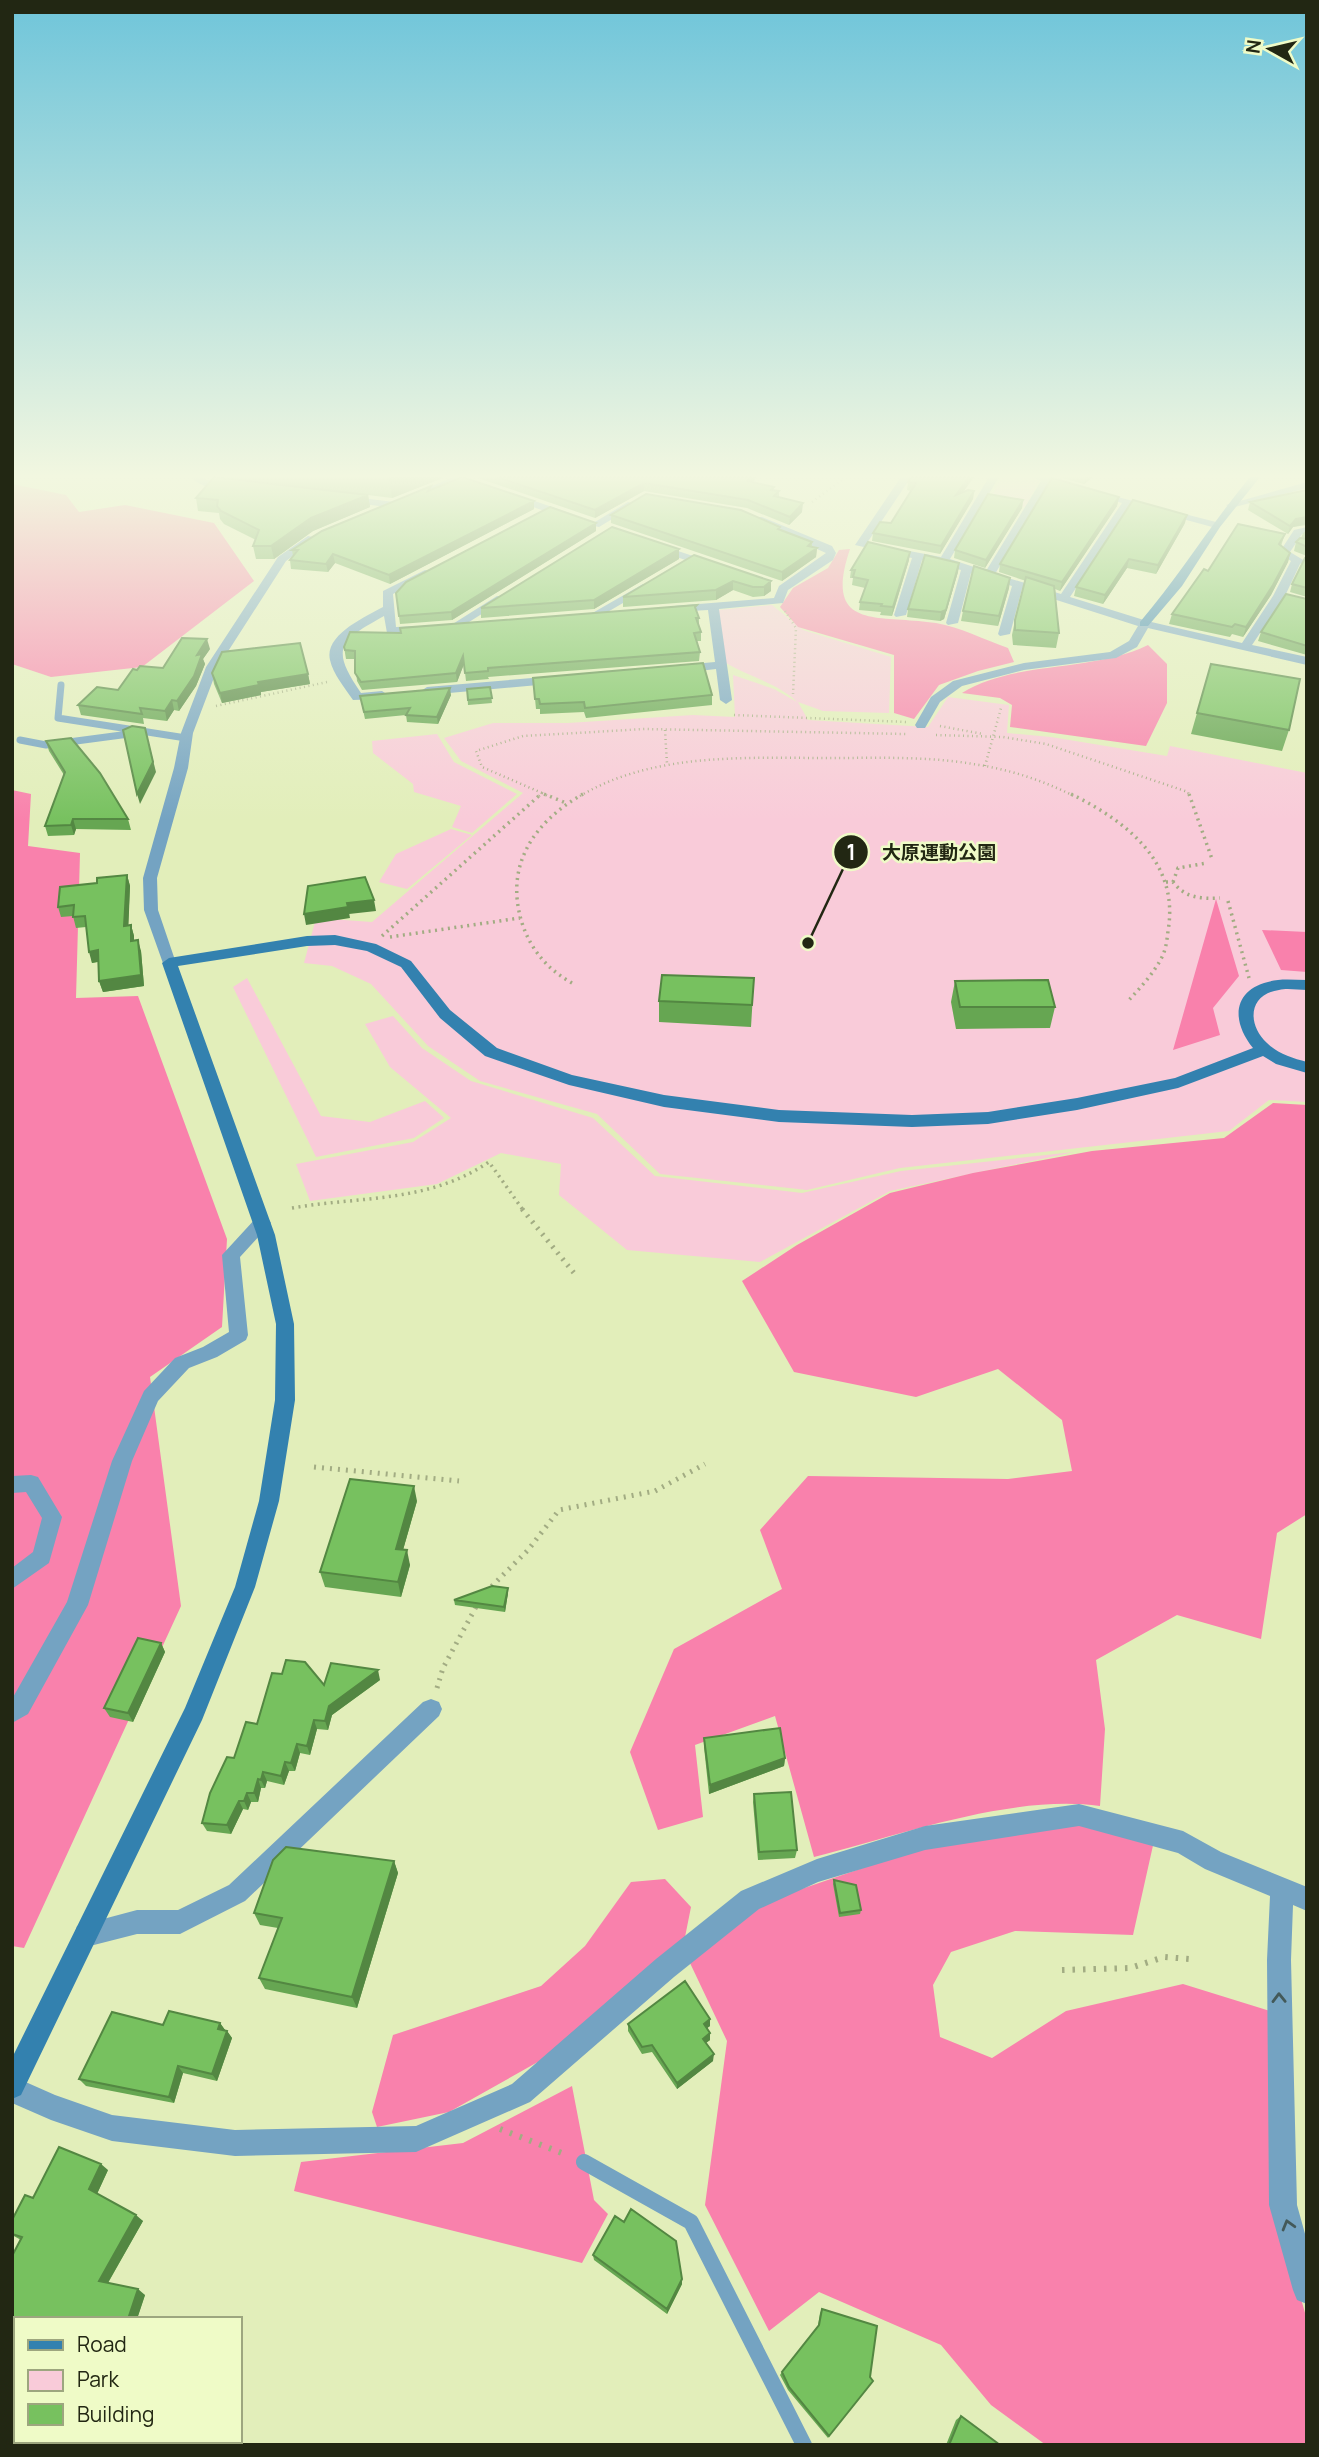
<svg xmlns="http://www.w3.org/2000/svg" width="1319" height="2457" font-family="Manrope,'Noto Sans JP',sans-serif">
  <rect width="100%" height="100%" fill="#e2eeba"/>
  <path fill="#f9cbd9" d="M1002,477H1030L1040,480L1025,507L989,501Z
    M772,605L803,630L891,657L889,713L823,711L798,702L808,720L928,727L948,697L1009,705L1007,733L1051,737L1167,756L1170,746L1307,773V1102L1269,1100L1229,1131L900,1168L807,1190L660,1174L597,1114L480,1081L428,1046L371,984L332,966L304,963L316,918L372,922L523,793L461,761L444,738L493,723H568L693,715L735,717L733,675L774,689L797,702C778,683 749,677 726,663L718,610Z
    M437,734L454,762L517,794L472,833L452,827L461,806L414,792L413,784L373,753L372,741Z
    M451,829L472,835L407,889L379,882L396,854Z
    M247,978L321,1116L370,1122L425,1101L444,1118L414,1138L316,1157L233,987Z
    M393,1016L422,1048L471,1081L593,1118L655,1176L802,1193L901,1171L1074,1152L890,1191L760,1262L627,1250L559,1195L561,1164L501,1153L437,1184L310,1201L296,1164L413,1142L451,1118L390,1067L365,1024Z"/>
  <path fill="#f981ac" d="M12,484L66,495L79,512L125,505L214,523L254,581L142,667L51,677L12,664Z
    M850,549C822,632 879,614 936,623C960,627 985,640 1008,648L1014,662L978,671L939,685L914,719L894,713V655L798,627L780,607L793,588L828,568L839,550Z
    M1148,645L1167,664V703L1146,746L1010,727L1012,705L1000,698L962,693C1015,660 1091,673 1148,645Z
    M12,790L31,794L28,846L80,853L76,998L138,996L227,1239L222,1327L150,1377L181,1606L24,1948L12,1946Z
    M1216,899L1239,976L1213,1008L1220,1035L1173,1050Z
    M1262,930L1307,932V972L1281,970Z
    M1273,1103L1307,1105V1514L1277,1533L1261,1639L1177,1615L1096,1660L1105,1729L1100,1806C1011,1794 901,1835 814,1857L775,1716L695,1745L703,1817L658,1830L630,1752L674,1649L782,1589L760,1530L808,1476L1008,1479L1072,1471L1062,1420L998,1369L916,1397L794,1372L742,1281L797,1245L890,1193L973,1173L1092,1151L1224,1138Z
    M1079,1820L1154,1841L1133,1935L1015,1931L951,1952L933,1985L940,2037L992,2058L1066,2011L1183,1984L1270,2011L1274,2203L1307,2320V2445H1046L991,2405L941,2345L819,2292L769,2331L705,2205L727,2041L690,1963L755,1905L927,1846Z
    M665,1879L691,1907L685,1937L552,2054L449,2112L377,2127L372,2112L393,2035L541,1986L585,1946L631,1882Z
    M572,2086L594,2200L608,2214L582,2263L294,2191L301,2162L463,2143Z"/>
  <g fill="none" stroke-linecap="round" stroke-linejoin="round">
    <path stroke="#5adec5" stroke-width="11" d="M12,2435L16,2436
      M36,2441L49,2445"/>
    <path stroke="#a2ac83" stroke-width="2.5" stroke-dasharray="1 3.5" stroke-linecap="butt" d="M812,502L846,477
      M785,611L796,628L793,694
      M216,706L327,682
      M734,715L907,722
      M940,726L983,734
      M665,730L667,764
      M936,735L1003,737L1046,744L1188,792L1189,796
      M985,766L1001,708
      M542,793L548,796
      M539,796L542,793L482,767L476,751L523,736L645,729L906,734
      M580,796C654,752 746,758 830,758C877,758 926,756 973,764C1008,769 1042,780 1074,796"/>
    <path stroke="#a2ac83" stroke-width="3.5" stroke-dasharray="2 4.5" stroke-linecap="butt" d="M544,794L566,803
      M1071,794C1126,821 1180,862 1168,931C1167,940 1166,949 1162,957C1154,973 1141,987 1129,1000
      M1189,794L1212,859
      M1166,882H1173C1185,898 1201,899 1220,898
      M1173,882L1178,868L1207,863
      M1228,901L1249,978
      M382,936L541,794
      M390,937L520,918
      M572,983C547,969 531,950 522,923C504,865 534,822 583,794
      M292,1208C362,1196 428,1203 489,1162L523,1210"/>
    <path stroke="#a2ac83" stroke-width="5" stroke-dasharray="2 6" stroke-linecap="butt" d="M522,1209L574,1273
      M314,1467L459,1481
      M486,1592L528,1550L559,1510L655,1491L705,1464
      M437,1688L443,1668L477,1605"/>
    <path stroke="#a2ac83" stroke-width="6" stroke-dasharray="2.5 8" stroke-linecap="butt" d="M1062,1970L1130,1968L1164,1957L1190,1959
      M500,2129L567,2155"/>
    <path stroke="#74a3c2" stroke-width="7" d="M61,685L58,718L186,738
      M20,740L46,745L129,734"/>
    <path stroke="#74a3c2" stroke-width="16" d="M584,2162L691,2222L804,2445"/>
    <path fill="#74a3c2" fill-rule="evenodd" d="M192,477H202L204,479L236,486C226,492 198,488 192,477Z
      M453,477H466L413,500L404,498Z
      M901,477H911L867,543L941,557L989,477H999L950,559L986,571L1041,481L1032,477H1050L1075,484L1076,486L1071,489L1049,483L995,574L1061,594L1122,503L1094,495V491L1220,523V527L1216,528L1131,505L1070,597L1147,621L1242,643L1273,596L1291,561L1279,553L1294,530L1307,527V533L1302,534L1290,552L1305,561L1300,564L1285,596L1252,645L1307,657V665L1148,628L1137,647L1116,658L1024,670L962,686L940,702L925,728H917L915,725L931,697L953,681L1024,663L1110,652L1129,641L1138,626L1022,589L1010,634L1000,636L998,634L1012,586L971,573L958,623L948,625L946,623L961,570L922,560L906,615L896,617L894,615L912,558L855,545Z
      M1307,482V488L1231,508L1226,505Z
      M512,493L572,514L573,516L564,518L508,498L507,496Z
      M345,496L394,502L399,505L394,508L341,501V497Z
      M628,502L637,504L599,527L590,525Z
      M754,517H762L832,546L836,553L833,560L788,590L783,603L719,609L732,700L726,704L720,700L716,669L682,673L676,669L682,665L715,662L708,610L674,612L668,609L674,606L774,598L779,586L826,553L754,521Z
      M308,536L317,538L286,561L218,667L193,733L188,768L157,878L158,910L176,963L174,966H164L144,910L143,878L174,768L181,733L206,667L278,557Z
      M657,544L714,563L716,565L706,567L653,549L652,547Z
      M425,570L429,571V575L393,594L396,627L422,626L426,627V631L387,633L384,616C339,641 330,648 361,693L382,691L388,695L382,699L353,700C345,688 333,674 330,660C324,635 365,617 383,607V591Z
      M643,584L649,587L647,589L599,617L589,615Z
      M497,596L507,598L458,629L448,627Z
      M556,676L560,677V683L427,695L421,691L427,687Z
      M262,1217L268,1218L271,1223L240,1257L248,1335L246,1340L217,1357L189,1368L158,1401L132,1461L88,1605L28,1714L12,1723V1699L67,1602L112,1461L144,1391L175,1358L203,1347L229,1332L222,1255L256,1218Z
      M31,1475L38,1477L62,1517L49,1563L12,1589V1568L33,1552L42,1518L26,1492L12,1493V1476Z
      M431,1699L439,1702L442,1709L439,1716L245,1901L180,1934H137L86,1947L77,1944L74,1935L77,1926L137,1910H178L229,1885L423,1702Z
      M1079,1804L1183,1831L1221,1852L1307,1887V1911L1293,1905L1291,1960L1297,2205L1307,2241V2304L1297,2300L1293,2290L1269,2205L1267,1960L1270,1896L1205,1869L1178,1853L1079,1826L925,1850L818,1882L759,1909L674,1977L530,2102L416,2152L235,2156L112,2141L51,2120L12,2103V2076L55,2095L112,2115L235,2130L416,2126L512,2084L656,1959L741,1891L817,1859L925,1826Z"/>
    <path fill="#3381af" fill-rule="evenodd" d="M1250,477H1260L1220,527L1182,586L1148,626H1140V622C1180,575 1211,524 1250,477Z
      M335,935L376,944L411,961L450,1010L497,1048L572,1075L664,1095L779,1110L912,1115L988,1112L1077,1098L1175,1078L1253,1048C1228,1017 1235,985 1278,980C1287,979 1297,980 1307,980V990C1298,990 1287,988 1279,990C1248,994 1247,1025 1267,1043C1278,1054 1292,1058 1307,1062V1073L1276,1064L1263,1056L1178,1088L1077,1110L988,1124L912,1127L779,1122L664,1107L569,1085L485,1056L440,1018L401,967L367,951L335,945L307,946L178,966L275,1235L294,1324L295,1400L279,1501L255,1587L202,1720L21,2095L12,2099V2058L185,1708L235,1587L259,1501L275,1400L276,1324L257,1235L162,963L169,958L307,936Z"/>
  </g>
  <path fill="#66a652" d="M227,477H442L440,479L392,498L368,495L370,507L313,531L274,559H256L253,546L256,540L224,524L220,519L219,513L198,511L196,498L228,479Z
    M478,477H756L752,483L779,491V497L802,512L789,525L747,508L644,491L595,518L478,478Z
    M911,477H974L963,492L974,491L973,499L940,554L872,541L873,533L891,523L911,491L907,490L908,482Z
    M1059,477H1093L1084,484Z
    M431,490L534,509L390,584L335,563L328,572L291,569L290,560L293,556L292,550Z
    M1307,490V525L1293,527L1288,534L1248,510L1250,502Z
    M1119,497L1117,506L1060,591L1055,589L1059,633L1056,648L1013,645L1012,635L1015,620L1026,581L999,572L1000,564Z
    M1023,500L1022,508L985,568L954,558L955,550Z
    M611,515L780,530L812,542V547L817,548L816,557L782,581L611,523Z
    M1185,523L1156,574L1127,568L1103,604L1074,596L1076,587Z
    M1307,530V556L1294,551L1296,542L1301,538L1303,533Z
    M596,531L452,620L400,624L396,593Z
    M1285,534L1281,546L1290,553L1288,562L1271,595L1243,637L1232,634L1230,637L1169,624L1172,614L1208,571Z
    M694,555L771,581V591L764,596L753,597L733,590L716,600L623,607V597Z
    M1307,558V597L1290,592L1292,584Z
    M679,559L594,609L481,618V608Z
    M909,560L892,616L880,615L881,612L859,610L860,602L865,588L852,585L853,578H850L851,570Z
    M959,563L958,572L944,619L940,621L907,617L908,609Z
    M1010,578L1009,588L998,626L961,621L963,611Z
    M1307,599V655L1258,641L1261,632Z
    M697,612L699,618V626L701,632V641H697L700,652L699,661L488,677L489,679L466,681L464,664L457,682L362,690L357,681L355,659H346L344,647L401,633Z
    M210,649L203,659L205,664L196,686L179,711L174,710L167,721L143,718L144,724L81,715L78,705L118,690L137,670L163,668Z
    M1211,664L1289,730L1282,751L1191,734Z
    M212,673L308,674L310,684L261,692V695L222,703L214,684Z
    M533,678L712,695V705L586,718L584,712L540,714V709H536Z
    M490,687L492,703L468,705L467,689Z
    M451,695L438,724L407,722L406,715L365,719L360,696Z
    M46,741L128,819L131,830L76,829L74,835L48,836L45,826L64,775L49,751Z
    M127,875L130,886L128,925H131L134,936V941L141,951L144,986L103,992L99,981L98,962L92,963L86,927L76,928L73,916L61,917L58,907L97,883Z
    M754,978L751,1027L659,1022V1001Z
    M955,981L1055,1007L1050,1028L956,1029L951,1002Z
    M417,1501L403,1550L410,1565L401,1597L325,1587L320,1572Z
    M508,1593L505,1612L455,1605L454,1600Z
    M161,1643L165,1652L133,1722L110,1717L104,1708Z
    M380,1680L332,1715L328,1730L317,1729L310,1755L300,1753L295,1771H289L284,1785L267,1781L265,1788H261L258,1802H251L248,1810L243,1809L231,1834L207,1831L202,1823L234,1758L257,1724L324,1685Z
    M704,1738L785,1758L784,1766L709,1794L704,1747Z
    M754,1794L797,1850L795,1858L758,1860L753,1802Z
    M394,1861L398,1873L357,2008L265,1989L259,1978L278,1928L260,1925L254,1913Z
    M834,1880L861,1910L860,1914L839,1917L833,1884Z
    M220,2023L225,2030L227,2031L232,2038L217,2081L183,2073L174,2103L86,2086L79,2079L163,2025Z
    M628,2024L710,2026L707,2028L710,2040L706,2043L713,2061L677,2089L652,2052L642,2054L628,2031Z
    M108,2170L97,2194L143,2221L108,2283L145,2295L137,2319H16V2380L12,2382V2256L21,2240L12,2235V2220L33,2198Z
    M593,2255L682,2284L667,2314L594,2260Z
    M822,2309L870,2377L828,2438L788,2390L780,2375L782,2372L818,2326L820,2313Z
    M961,2416L1000,2445H946L956,2420Z"/>
  <path fill="#538742" d="M391,477H442L440,479L392,498L389,478Z
    M751,477H756V478L747,490V481Z
    M969,477H974L955,503L956,495Z
    M1086,477H1093L1084,484Z
    M644,483V491L595,518V510Z
    M974,491L973,499L940,554L941,546Z
    M368,495L370,507L313,531L274,559L271,546L311,518Z
    M1119,497L1117,506L1060,591L1062,582Z
    M1023,500L1022,508L985,568L986,560Z
    M534,501V509L390,584L389,575Z
    M803,503L802,512L789,525L790,517Z
    M1187,515L1185,523L1156,574L1158,565Z
    M1307,517L1306,524L1293,527L1288,534L1290,526L1296,519Z
    M596,523V531L452,620L451,612Z
    M817,548L816,557L782,581V572Z
    M679,549V559L594,609V600Z
    M910,552L909,560L892,616L893,607Z
    M1290,553L1288,562L1271,595L1243,637L1246,627Z
    M333,554L335,563L328,572L326,564Z
    M1129,559L1127,568L1103,604L1105,595Z
    M959,563L958,572L944,619L940,621L941,612Z
    M1010,578L1009,588L998,626L999,616Z
    M733,581V590L716,600V590Z
    M771,581V591L764,596V587Z
    M207,639L210,649L203,659L205,664L196,686L179,711L177,701L197,655Z
    M463,656L464,664L457,682L456,673Z
    M308,674L310,684L261,692V695L222,703L220,693L258,682Z
    M450,688L451,695L438,724L437,717Z
    M172,700L174,710L167,721L165,711Z
    M145,728L156,772L140,804L137,794Z
    M73,819L76,829L74,835L71,825Z
    M127,875L130,886L128,937L124,926Z
    M374,900L376,911L349,914L347,903Z
    M348,907L350,918L306,925L304,914Z
    M131,925L134,936V952L131,941Z
    M138,940L141,951L144,986L103,992L99,981Z
    M98,950L101,961L92,963L89,952Z
    M414,1486L417,1501L399,1564L396,1549Z
    M407,1550L410,1565L401,1597L398,1582Z
    M508,1588V1593L505,1612L504,1607Z
    M161,1643L165,1652L133,1722L128,1713Z
    M378,1670L380,1680L332,1715L328,1730L325,1721L329,1706Z
    M314,1720L317,1729L310,1755L307,1746Z
    M297,1744L300,1753L295,1771L291,1763Z
    M785,1758L784,1766L709,1794L710,1785Z
    M285,1762L289,1771L284,1785L281,1776Z
    M263,1772L267,1781L265,1788L261,1780Z
    M258,1779L261,1788L258,1802L254,1793Z
    M247,1793L251,1802L248,1810L244,1801Z
    M239,1801L243,1809L231,1834L227,1825Z
    M394,1861L398,1873L357,2008L352,1997Z
    M710,2019V2026L703,2031L704,2024Z
    M220,2023L225,2030L223,2036L218,2029Z
    M227,2031L232,2038L217,2081L212,2074Z
    M710,2033V2040L703,2045V2039Z
    M714,2054L713,2061L677,2089V2083Z
    M178,2066L183,2073L174,2103L169,2097Z
    M101,2164L108,2170L96,2196L89,2189Z
    M136,2215L143,2221L106,2286L99,2281Z
    M682,2279V2284L667,2314V2309Z
    M138,2289L145,2295L137,2319H128Z
    M16,2371V2380L12,2382V2373Z"/>
  <path fill="#77c15f" stroke="#538742" stroke-width="2" d="M214,477L368,495L311,518L271,546H253L259,530L221,511L217,506L218,500L196,498Z
    M462,477L534,501L389,575L333,554L326,564L290,560L298,550H292L322,531L431,486L428,491Z
    M497,477H751L747,481L774,487L771,490L779,491L774,496L803,503L790,517L748,500L644,483L595,510Z
    M911,477H969L956,495L968,490L974,491L941,546L873,533L880,522L891,523L916,483L908,482Z
    M1052,478L1119,497L1062,582L1000,564Z
    M1307,490V517L1296,519L1290,526L1250,502Z
    M646,494L741,510L780,527L778,529L812,542L808,546L817,548L782,572L611,515Z
    M988,494L1023,500L986,560L955,550Z
    M1133,500L1187,515L1158,565L1129,559L1105,595L1076,587Z
    M550,507L596,523L451,612L399,616L396,593L406,582Z
    M1238,524L1285,534L1279,544L1290,553L1273,585L1246,627L1235,624L1232,627L1172,614L1204,569L1208,571Z
    M612,527L679,549L594,600L481,608Z
    M1300,538L1307,539V547L1296,542Z
    M868,542L910,552L893,607L881,606L882,604L860,602L868,580L853,577L855,570H851Z
    M694,555L771,581L764,587H753L733,581L716,590L623,597Z
    M925,555L959,563L946,610L941,612L908,609Z
    M1305,558H1307V588L1292,584Z
    M974,566L1010,578L999,616L963,611Z
    M1026,577L1054,586L1059,633L1015,630V620Z
    M1286,594L1307,599V646L1261,632Z
    M697,605L695,607L699,618H696L701,632L694,633L700,652L488,668V671L465,673L463,656L456,673L361,682L355,673V651L345,650L344,647L350,632L401,633L400,628Z
    M182,638L207,639L197,655L202,654L194,676L177,701L172,700L165,711L140,708L142,714L78,705L97,687L118,690L133,669L137,670L140,666L163,668Z
    M300,643L308,674L258,682L259,685L220,693L212,673L222,652Z
    M703,663L712,695L585,708L584,702L540,704L539,699H535L533,678Z
    M1211,664L1300,679L1289,730L1197,713Z
    M490,687L492,698L468,700L467,689Z
    M450,688L437,717L406,715L410,708L364,712L360,696Z
    M132,726L145,728L153,762L137,794L123,730Z
    M71,738L100,773L128,819H73L71,825L45,826L65,772L46,741Z
    M127,875L124,926L131,925V941L138,940L141,975L99,981L98,950L89,952L85,916L73,917L74,905L58,907L60,887L97,883V878Z
    M365,877L374,900L347,903L348,907L304,914L308,886Z
    M662,975L754,978L752,1005L659,1001Z
    M1048,980L1055,1007H960L955,981Z
    M350,1479L414,1486L396,1549L407,1550L398,1582L320,1572Z
    M492,1586L508,1588L504,1607L454,1600Z
    M138,1638L161,1643L128,1713L104,1708Z
    M286,1660L305,1662L324,1685L331,1663L378,1670L329,1706L325,1721L314,1720L307,1746L297,1744L291,1763L285,1762L281,1776L263,1772L261,1780L258,1779L254,1793H247L244,1801H239L227,1825L202,1823L210,1793L227,1757L234,1758L246,1722L257,1724L272,1673L282,1674Z
    M780,1728L785,1758L710,1785L704,1738Z
    M791,1792L797,1850L759,1852L754,1794Z
    M286,1847L394,1861L352,1997L259,1978L282,1918L254,1913L273,1860Z
    M834,1880L856,1885L861,1910L840,1913Z
    M685,1981L710,2019L704,2024L710,2033L703,2039L714,2054L677,2083L652,2045L642,2047L628,2024Z
    M169,2011L220,2023L218,2029L227,2031L212,2074L178,2066L169,2097L79,2079L112,2012L163,2025Z
    M59,2147L101,2164L89,2189L136,2215L99,2281L138,2289L128,2319H16V2371L12,2373V2256L22,2237L12,2234V2220L25,2195L33,2198Z
    M631,2209L676,2241L682,2279L667,2309L593,2255L615,2216L624,2222Z
    M822,2309L877,2326L870,2377L873,2381L829,2436L789,2387L782,2372L819,2325Z
    M961,2416L1000,2445H949Z"/>
  <defs><path id="oneway-chevron" d="M-2-3.5L2.5 0L-2 3.5" fill="none" stroke-width="1.6" stroke-linecap="round" stroke-linejoin="round" transform="scale(1.75)"/></defs>
  <g stroke="#435959">
    <use href="#oneway-chevron" transform="translate(1279 1998) rotate(-91)"/>
    <use href="#oneway-chevron" transform="translate(1288 2225) rotate(-106)"/>
  </g>
  <linearGradient id="sky" x2="0" y2="1"><stop stop-color="#6fc5da"/><stop offset="0.58" stop-color="#f2f7e0"/><stop offset="1" stop-color="#f2f7e0" stop-opacity="0"/></linearGradient>
  <rect width="1319" height="821" fill="url(#sky)"/>
  <path fill="none" stroke="#222713" stroke-width="2.5" d="M808 943L851 852"/>
  <g fill="#222713" stroke="#effbc7" stroke-width="2.5">
    <circle cx="808" cy="943" r="7"/>
    <circle cx="851" cy="852" r="18"/>
  </g>
  <g font-size="21" text-anchor="middle" font-weight="bold" fill="#fff">
    <text x="851" y="860">1</text>
  </g>
  <g font-size="19" text-anchor="middle" font-weight="bold" fill="#222713" stroke="#effbc7" stroke-width="5" stroke-linejoin="round" paint-order="stroke">
    <text x="939" y="859">大原運動公園</text>
  </g>
  <rect width="1319" height="2457" fill="none" stroke="#222713" stroke-width="28"/>
  <rect x="14" y="2317" width="228" height="126" fill="#effbc7" stroke="#9da67f" stroke-width="2"/>
  <rect x="28" y="2340" width="35" height="10" fill="#3381af" stroke="#9da67f" stroke-width="2"/>
  <text x="77" y="2352" font-size="21" fill="#222713">Road</text>
  <rect x="28" y="2370" width="35" height="21" fill="#f9cbd9" stroke="#9da67f" stroke-width="2"/>
  <text x="77" y="2387" font-size="21" fill="#222713">Park</text>
  <rect x="28" y="2404" width="35" height="21" fill="#77c15f" stroke="#9da67f" stroke-width="2"/>
  <text x="77" y="2422" font-size="21" fill="#222713">Building</text>
  <g transform="translate(1270 49) rotate(278)" stroke="#effbc7" stroke-width="5" paint-order="stroke">
  <path d="M0-5L12 26L0 18L-12 26Z" fill="#222713"/>
  <text y="-10" font-size="19" font-weight="bold" text-anchor="middle" fill="#222713">N</text>
  </g>
</svg>
